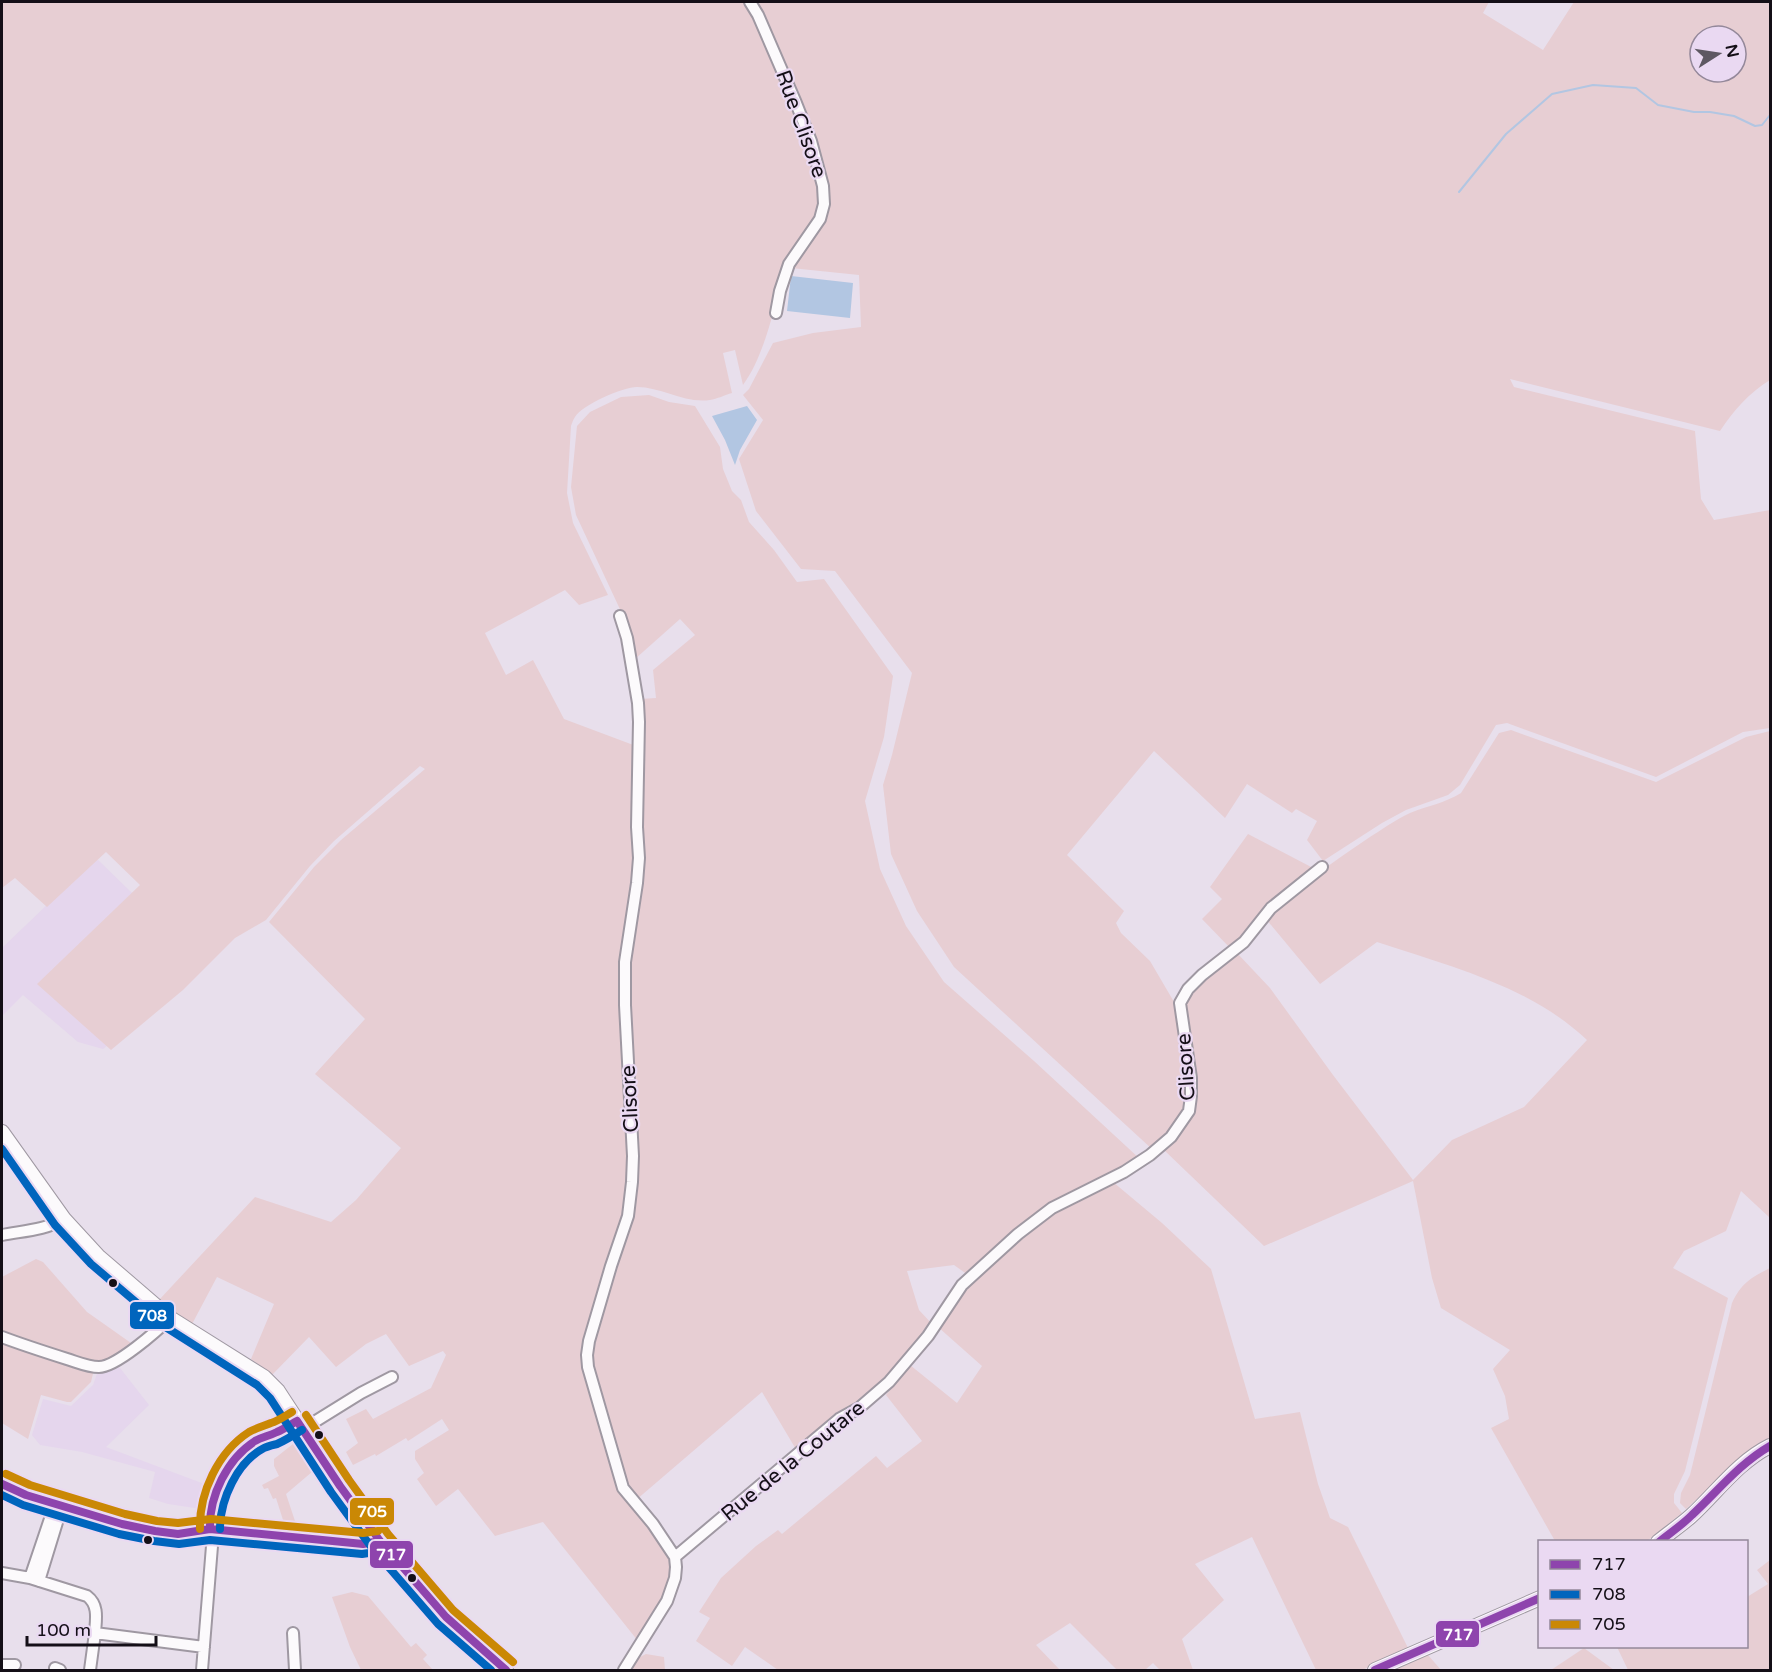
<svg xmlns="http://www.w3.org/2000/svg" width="1772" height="1672" font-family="'Varela Round',sans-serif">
  <rect width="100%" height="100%" fill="#e8dfec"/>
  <path fill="#e5d6ed" d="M96,858L132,893L44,978L113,1041L103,1049L78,1042L23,995L2,1016V948Z
    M117,1366L120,1368L149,1405L106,1447L215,1488L208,1510L168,1504L149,1498L155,1472L82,1452L40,1445L32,1435L43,1399L71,1406L93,1385L98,1371H109Z"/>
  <path fill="#e7ced3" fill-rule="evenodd" d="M2,2H1489L1483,13L1543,50L1574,2H1770V380C1749,393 1734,410 1720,431L1510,379L1514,387L1695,431L1701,499L1714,520L1770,510V728L1743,732L1656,777L1507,723L1496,725L1460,785L1448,795L1406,810L1382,823L1323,861L1307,840L1317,821L1296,809L1292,813L1247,784L1225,818L1154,751L1067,855L1124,911L1116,923L1121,933L1150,961L1177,1007L1187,1073L1186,1110L1175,1127L1153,1150L954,967L917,911L891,854L883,785L892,755L912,673L835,571L801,569L756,511L739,459L763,420L743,395L749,389L773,343L813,333L861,327L859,275L791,268L785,270C774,307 765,355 743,385L735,350L723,353L732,393C725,395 717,399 710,400C685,404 662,387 637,387C623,387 582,405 575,417C573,420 572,423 571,426L567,493L573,523L608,595L579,605L565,590L485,633L506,675L533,660L564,719L636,746V861L622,953L630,1165L627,1204L583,1363L618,1484L669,1552L673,1566L666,1599L638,1641L543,1522L495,1536L458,1489L436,1506L417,1479L424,1473L415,1459V1451L449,1430L442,1419L408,1441L406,1438L376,1456L375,1454L353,1465L346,1452L358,1443L346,1419L366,1409L373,1419L431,1388L446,1355L443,1351L409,1366L386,1334L366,1344L336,1367L309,1337L272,1375L251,1359L274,1304L217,1277L191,1326L159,1300L255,1197L331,1222L356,1200L401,1148L315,1074L365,1019L269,922L314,867L341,840L425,769L420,766L334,841L310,866L266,920L235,938L183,990L111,1050L37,984L140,885L106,852L47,907L15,878L2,888ZM1700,36H1736V72H1700Z
    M649,395L669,402L695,406L720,447L723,469L732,491L741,500L749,522L774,550L797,582L824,579L893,676L884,737L865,801L880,869L906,926L944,982L1034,1061L1140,1159L1044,1209L968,1275L954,1265L907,1271L919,1310L933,1325L879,1387L797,1451L762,1392L636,1500L620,1470L589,1354L625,1237L628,1234L634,1174L629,954L640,884V699L656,698L653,670L695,635L680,619L635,659L625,620L576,515L571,487L577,426L590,412L621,397Z
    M1511,730L1656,782L1746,737L1770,731V1218L1741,1191L1726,1231L1684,1251L1673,1268L1728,1298L1685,1471L1674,1494V1503L1682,1513L1647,1541H1555L1491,1428L1509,1419L1505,1396L1493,1369L1510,1350L1441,1308L1432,1278L1413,1181L1264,1246L1164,1150C1174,1141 1185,1130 1190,1118C1203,1086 1189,1032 1185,998L1202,978L1237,953L1270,988L1333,1075L1413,1180L1452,1140L1524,1107L1587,1040C1530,986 1449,966 1377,942L1320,984L1266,919C1296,888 1331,863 1367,839C1381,830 1395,820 1410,813C1427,806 1445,803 1461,793L1499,733Z
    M1248,834L1315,869L1232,950L1202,919L1222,899L1210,887Z
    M1113,1182L1162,1223L1211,1269L1255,1419L1300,1412L1318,1484L1330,1518L1348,1527L1409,1650L1362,1670H1316L1252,1537L1195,1564L1224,1600L1182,1639L1193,1670H1160L1153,1663L1145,1670H1117L1070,1623L1036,1645L1060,1670H785L782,1669L778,1670L745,1647L732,1666L696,1641L710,1618L699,1612L721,1578L756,1546L778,1530L782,1534L876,1456L887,1468L922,1441L886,1395L910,1365L957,1403L982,1366L938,1327L965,1287L990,1261L1072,1200Z
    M36,1259L43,1262L87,1312L131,1343L109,1360L96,1361L91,1382L71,1402H67L41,1395L28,1439L2,1423V1277Z
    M1770,1268V1440L1743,1457L1686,1509L1680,1503L1681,1493L1690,1475L1732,1303C1742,1282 1751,1278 1770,1268Z
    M298,1440L302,1441L319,1466L286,1494L295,1521L283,1520L276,1498L273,1499L268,1488L264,1489L262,1485L279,1476L274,1466V1459Z
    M1770,1560V1670H1628L1617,1647L1746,1646L1747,1597L1768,1584L1757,1570Z
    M352,1592L368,1596L411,1647L416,1643L427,1655L423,1659L433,1670H361L350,1647L332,1597Z
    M1584,1648L1614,1670H1551Z
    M646,1654L664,1657L665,1670H629L638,1658Z
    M1428,1655L1441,1670H1393Z"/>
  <path fill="#b2c6e2" d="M791,276L853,283L850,318L787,311Z
    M747,406L757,420L740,450L735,465L725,440L712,416Z"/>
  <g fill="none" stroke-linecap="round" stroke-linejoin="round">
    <path stroke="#b2c6e2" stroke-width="2" d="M1459,192L1506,134L1552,94L1593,85L1636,88L1658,105L1694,112H1710L1734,116L1755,126L1762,125L1770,115"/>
    <g stroke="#9f98a2" stroke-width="14">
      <path id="street" d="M750,2L758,15L796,103L811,141L823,186L824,204L820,219L789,264L780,291L776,313
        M620,616L627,638L638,703L639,722L637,827L639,858L637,883L625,962V1005L633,1156L632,1182L628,1216L611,1266L589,1341L587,1355L588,1367L623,1488L653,1524L675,1557L676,1567L675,1578L667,1601L624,1670
        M2,1235C22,1231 46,1230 64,1219
        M2,1337C23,1345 45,1352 67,1359C77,1362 88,1367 99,1367C116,1367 157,1331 170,1318
        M303,1429L361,1393L392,1377
        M675,1557L839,1419L859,1408L889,1382L928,1336L962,1285L1018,1234L1052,1208L1124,1172L1150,1155L1171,1137L1189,1111L1191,1096V1078L1180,1003L1188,989L1202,975L1244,942L1271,908L1322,867
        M2,1573L30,1578L87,1596C99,1605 96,1619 95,1633L204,1647
        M30,1578L55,1504
        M39,1581L62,1506
        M293,1633L295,1670
        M2,1665H15
        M55,1668L60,1670
        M90,1670L95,1633
        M202,1670L212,1546L210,1511L227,1471L244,1448L254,1441L264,1436L274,1434L297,1421"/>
    </g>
    <g stroke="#9f98a2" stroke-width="16">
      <path id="secondary" d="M2,1132L64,1219L98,1256L170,1318L264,1377L278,1391L340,1486L380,1541L446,1617L506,1670
        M2,1484L26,1495L122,1524L155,1531L178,1534L210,1529L225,1530L363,1544L380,1541
        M1658,1542C1669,1533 1681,1525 1691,1516C1717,1492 1738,1462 1770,1446
        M1375,1670L1540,1598"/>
    </g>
    <use href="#street" stroke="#fcfafc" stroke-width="10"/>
    <use href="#secondary" stroke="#fcfafc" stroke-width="14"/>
    <g stroke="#ead9f2" stroke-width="12">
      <path id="bus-1" d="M297,1421L340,1486L380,1541L446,1617L506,1670
        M2,1484L26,1495L122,1524L155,1531L178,1534L210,1529L363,1544L380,1541
        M210,1529C209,1496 227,1459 255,1441C262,1437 269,1436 277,1432C284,1429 290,1425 297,1421
        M1659,1542C1670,1533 1682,1525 1692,1515C1718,1491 1739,1464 1770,1446
        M1375,1670L1540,1598"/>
    </g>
    <g stroke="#ead9f2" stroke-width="12">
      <path id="bus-2" d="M2,1149L55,1225L91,1264L164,1326L257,1385L270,1398L331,1492L372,1548L438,1624L491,1670
        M2,1495L23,1505L119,1534L154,1541L179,1544L210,1540L362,1554L382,1551
        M220,1529C220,1500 237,1462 264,1448C268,1446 273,1445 277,1444C286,1440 294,1435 302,1430"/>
    </g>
    <g stroke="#ead9f2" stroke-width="12">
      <path id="bus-3" d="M306,1415L349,1480L388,1534L453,1610L513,1662
        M6,1474L30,1485L125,1514L157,1521L178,1523L211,1519L363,1533L378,1531
        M200,1529C199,1493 218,1452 249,1432C256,1428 264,1426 271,1423C278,1421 285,1416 292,1412"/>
    </g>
    <use href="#bus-1" stroke="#8e44ad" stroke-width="8"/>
    <use href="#bus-2" stroke="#0065bd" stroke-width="8"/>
    <use href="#bus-3" stroke="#ca8805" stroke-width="8"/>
  </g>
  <g fill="#140f17" stroke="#ead9f2" stroke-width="2">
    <circle cx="113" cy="1283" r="5"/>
    <circle cx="319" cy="1435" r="5"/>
    <circle cx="148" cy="1540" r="5"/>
    <circle cx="412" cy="1578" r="5"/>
  </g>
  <g text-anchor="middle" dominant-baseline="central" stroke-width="4.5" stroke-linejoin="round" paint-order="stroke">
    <g font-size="21" fill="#140f17" stroke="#ead9f2">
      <text transform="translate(801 124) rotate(70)">Rue Clisore</text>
      <text transform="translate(1186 1067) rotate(-94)">Clisore</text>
      <text transform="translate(630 1099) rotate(-93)">Clisore</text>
      <text transform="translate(793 1461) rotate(-39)">Rue de la Coutare</text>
    </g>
  </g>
  <g stroke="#ead9f2" stroke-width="2">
    <rect x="129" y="1301" width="46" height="29" rx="6" fill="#0065bd"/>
    <rect x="349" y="1497" width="46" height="29" rx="6" fill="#ca8805"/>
    <rect x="369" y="1540" width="45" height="29" rx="6" fill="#8e44ad"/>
    <rect x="1435" y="1620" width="45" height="28" rx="6" fill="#8e44ad"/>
  </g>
  <g font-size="16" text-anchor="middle" font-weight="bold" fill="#fff">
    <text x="152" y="1321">708</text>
    <text x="372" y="1517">705</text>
    <text x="391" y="1560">717</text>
    <text x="1458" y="1640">717</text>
  </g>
  <rect width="1772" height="1672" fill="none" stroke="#140f17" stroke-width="6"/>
  <rect x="1538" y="1540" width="210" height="108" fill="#ead9f2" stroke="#94889a" stroke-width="1.5"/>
  <rect x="1550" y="1560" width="30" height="9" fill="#8e44ad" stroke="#94889a" stroke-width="1.5"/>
  <text x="1592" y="1570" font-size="18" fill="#140f17">717</text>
  <rect x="1550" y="1590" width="30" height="9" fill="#0065bd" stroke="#94889a" stroke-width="1.5"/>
  <text x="1592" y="1600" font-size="18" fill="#140f17">708</text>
  <rect x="1550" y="1620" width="30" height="9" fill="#ca8805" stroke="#94889a" stroke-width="1.5"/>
  <text x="1592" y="1630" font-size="18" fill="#140f17">705</text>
  <g transform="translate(1718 54) rotate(78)"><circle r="28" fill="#ead9f2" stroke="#94889a" stroke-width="1.5"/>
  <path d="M0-4.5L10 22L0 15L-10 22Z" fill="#5e5862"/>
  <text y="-9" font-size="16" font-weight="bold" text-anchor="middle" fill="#140f17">N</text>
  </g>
  <path d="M27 1636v9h129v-9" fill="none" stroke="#140f17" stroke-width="3"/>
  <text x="36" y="1636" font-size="18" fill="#140f17" stroke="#ead9f2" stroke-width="4.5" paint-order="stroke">100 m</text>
</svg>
